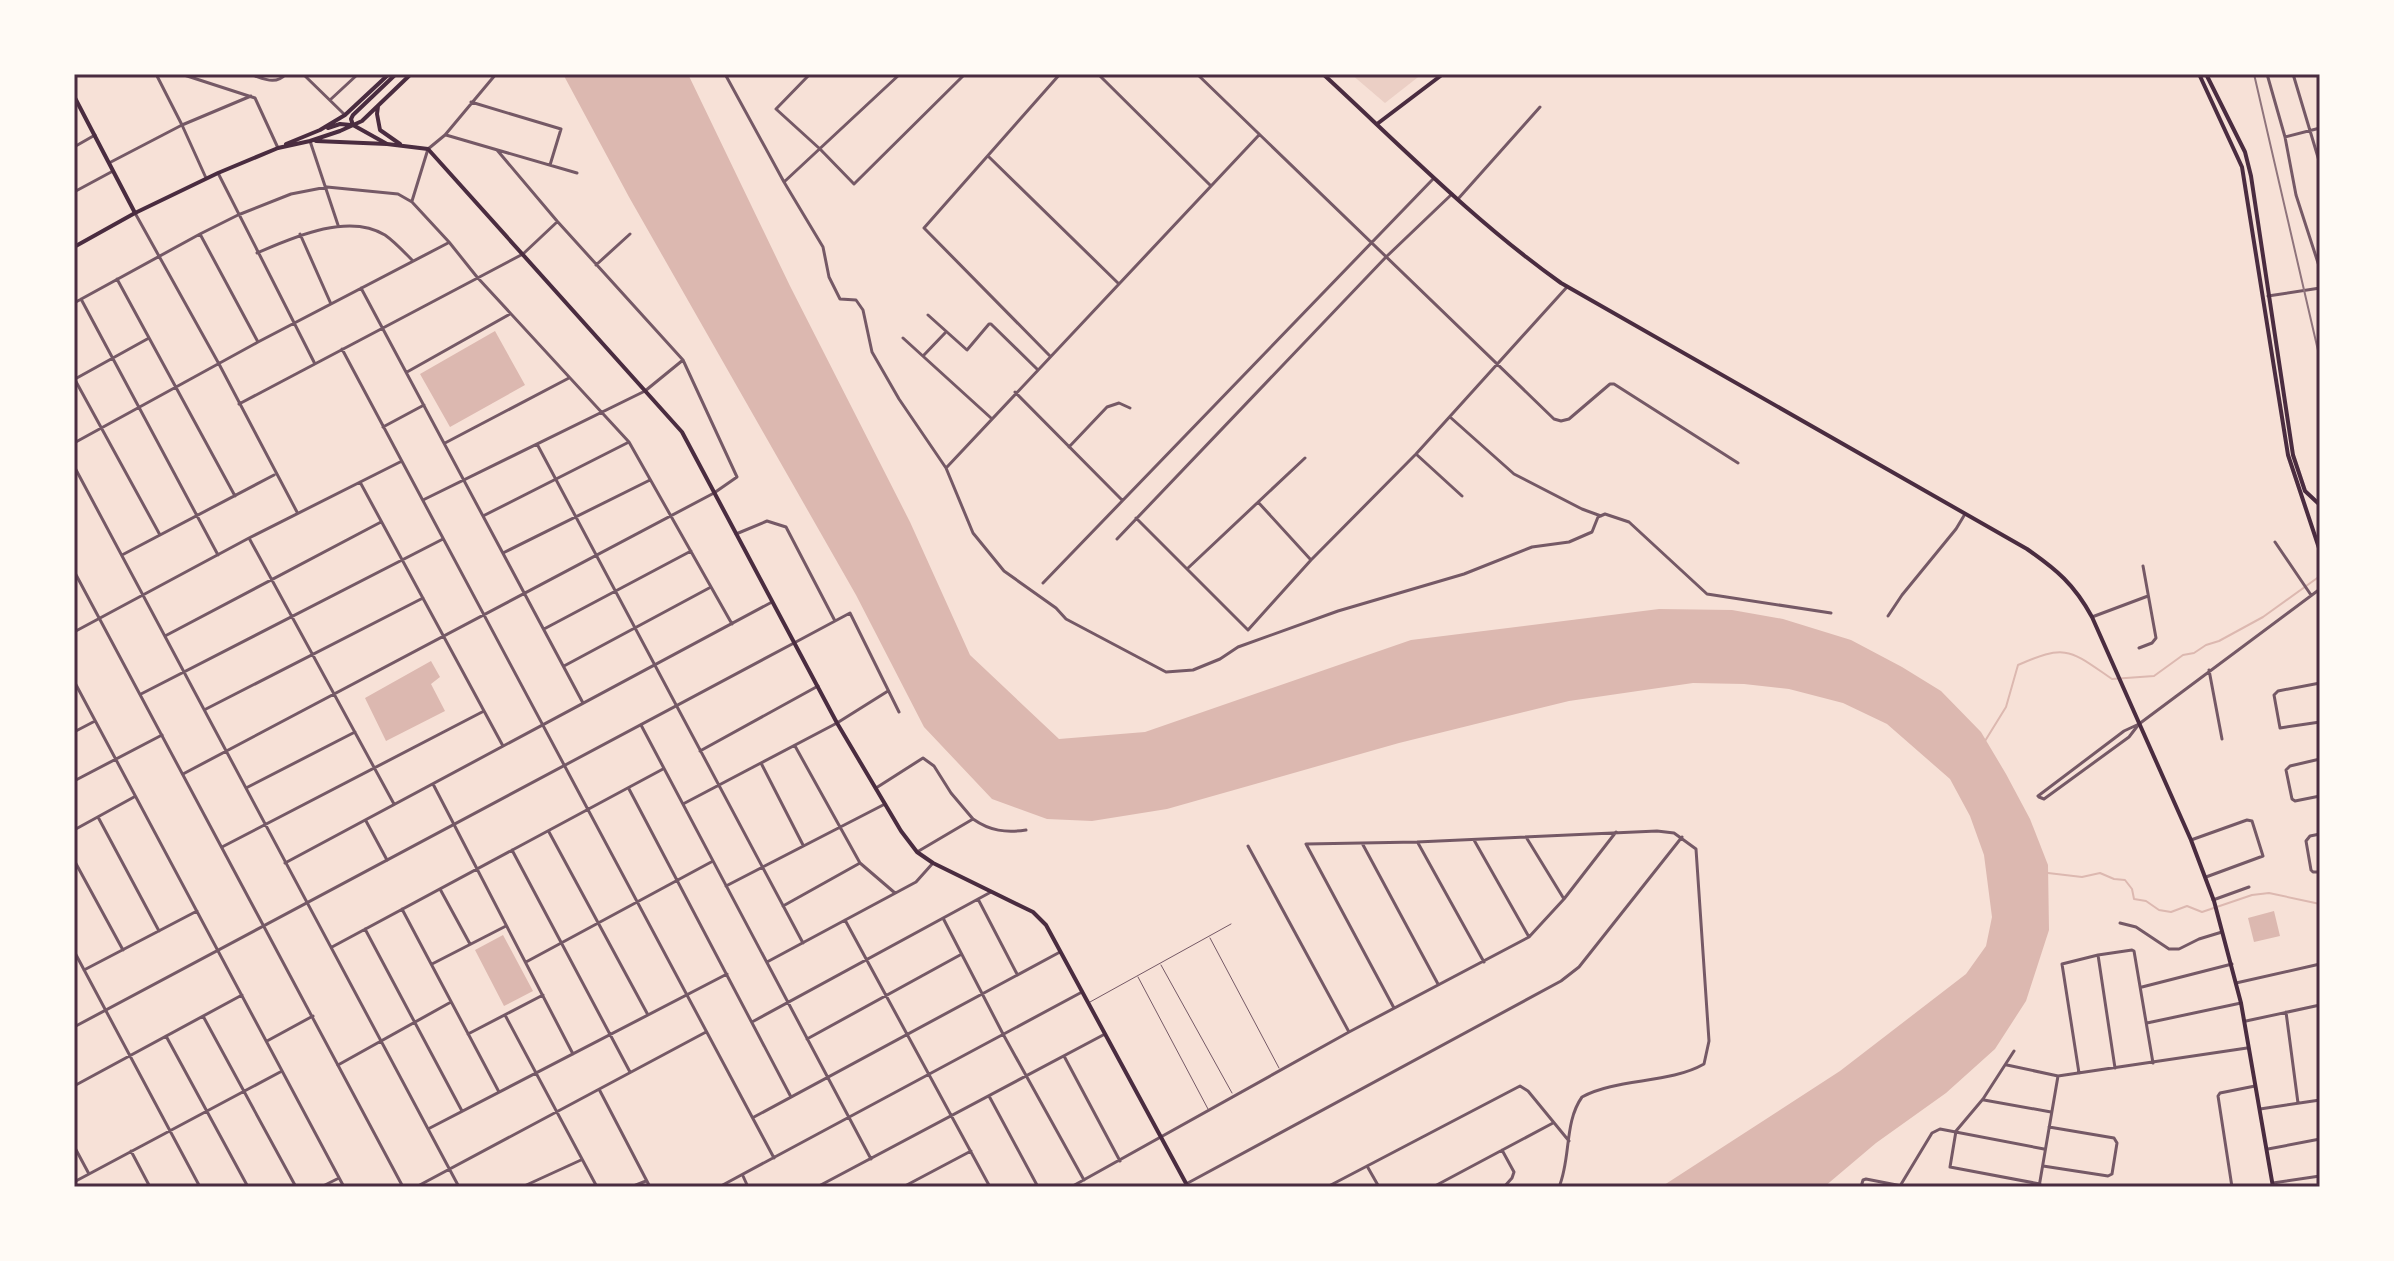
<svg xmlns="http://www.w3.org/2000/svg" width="2394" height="1261" font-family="'IBM Plex Serif',serif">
  <rect width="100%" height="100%" fill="#f7e1d7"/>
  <path fill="#ebcfc5" d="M1351,74H1422L1385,103Z"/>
  <path fill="#dcb8b0" d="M563,74H688L790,286L910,522L970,655L1059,739L1145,732L1411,640L1659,609L1732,610L1783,619L1851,640L1902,667L1941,691L1981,732L2006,774L2030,819L2048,865L2049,930L2026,1001L1995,1049L1946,1093L1876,1143L1824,1187H1661L1840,1071L1966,974L1986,946L1992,917L1984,855L1970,816L1950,779L1887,724L1843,703L1789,689L1744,684L1693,683L1569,701L1399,743L1167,809L1092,821L1047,819L992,799L924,727L856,595L629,197Z
    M495,331L525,385L450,427L420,374Z
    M431,661L440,677L431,684L445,711L386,741L365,698Z
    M2274,911L2280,936L2254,942L2248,918Z
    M503,935L533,991L504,1006L475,950Z"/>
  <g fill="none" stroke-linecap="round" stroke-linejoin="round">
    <path stroke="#dcb8b0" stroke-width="2" d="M1985,741L2006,707L2018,665C2067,643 2071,651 2112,679L2154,676L2183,655L2194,653L2206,645L2219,641L2263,617L2320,576
      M2048,873L2082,877L2100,873L2114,879L2125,880L2132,889L2134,899L2146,901L2159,910L2171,912L2187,906L2202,912L2252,895L2269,893L2320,904"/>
    <path stroke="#755966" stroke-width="1" d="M1210,938L1279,1068
      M1161,965L1232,1093
      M1138,977L1208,1109
      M1090,1002L1231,924"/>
    <path stroke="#755966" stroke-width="3" d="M156,74L182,125L206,178
      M181,74L255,98L278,148
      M249,74C263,78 275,86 286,74
      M303,74L345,115
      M725,74L784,182L823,247L829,277L840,299L856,300L863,310L872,352L899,399L946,468L973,533L1004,571L1056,608L1066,619L1166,672L1193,670L1220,659L1238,647L1338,611L1464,574L1532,547L1569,542L1592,532L1598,517L1605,514L1629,522L1707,594L1831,613
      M810,74L776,109L820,149L854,184L965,74
      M1098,74L1210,185
      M1197,74L1554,419L1561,421L1569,419L1610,384H1614L1738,463
      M2267,74L2285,137L2296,195L2320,269
      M2293,74L2320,164
      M330,100L358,74
      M471,102L561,129L550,165
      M446,135L577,173
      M2285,137L2320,128
      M310,141L338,225
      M74,147L95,135
      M988,156L1119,284
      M109,163L182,125L251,96
      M218,173L314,362
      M784,182L900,74
      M74,192L113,171
      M1458,199L1540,107
      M412,201L428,149L445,135L496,74
      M135,213L219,364L297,512
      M200,234L258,342
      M300,234L331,304
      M257,253C292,238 348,212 385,235C395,242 404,252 413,261
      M596,265L630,234
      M117,279L235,496
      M361,288L583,703
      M2268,296L2320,288
      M81,299L218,555
      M74,303L200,234L238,215L291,194L327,187L398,194L412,202L449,242L477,277L629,442L732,624
      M928,315L967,350L989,324H991L1037,369
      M903,338L991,418
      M342,349L774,1158
      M1049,355L924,228L1060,74
      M923,356L945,333
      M407,372L510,314
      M74,378L160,535
      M75,379L149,338
      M1015,392L1122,500
      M239,404L523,254L557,222
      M1450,417L1514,474L1582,509L1601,516
      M383,427L424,405
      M74,443L258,342L448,243
      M445,443L569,378
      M537,444L803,943
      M1069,447L1107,407L1119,403L1130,408
      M1416,454L1462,496
      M74,466L459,1187
      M947,467L1259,135
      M360,482L503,746
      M423,500L645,391L683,360
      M1258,502L1311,560
      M483,516L629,442
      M1136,518L1248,630L1311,560L1416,454L1567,287
      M736,534L767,521L786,527L835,621
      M249,538L394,804
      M1117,539L1386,257L1452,194
      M2275,542L2311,595
      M503,553L650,480
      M122,555L274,475
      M1187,569L1305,458
      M1043,583L1434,178
      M1888,616L1902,595L1956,529L1965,514
      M2092,617L2148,596
      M544,629L691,551
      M74,632L249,538L400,462
      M165,636L381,522
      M794,643L850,613L899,712
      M2139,648L2152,643L2156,638L2143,566
      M564,666L711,587
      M2209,670L2222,739
      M74,681L344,1187
      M2320,683L2278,691L2274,695L2280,728L2320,722
      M141,694L443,539
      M206,709L423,598
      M641,725L871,1159
      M74,732L95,721
      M795,746L860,863L895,893
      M700,751L818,686
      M2320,759L2290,766L2286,770L2292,799L2295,801L2320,796
      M761,763L803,845
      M183,774L714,493L737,477L683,360L557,221L497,150
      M74,781L162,735
      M433,784L573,1054
      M246,788L355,732
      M876,788L923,758L934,766L951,793L973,819L917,852
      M629,789L791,1097
      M2038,796L2124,731L2139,724L2320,589
      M2039,797L2044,799L2129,737L2139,724
      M683,804L837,723L888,691
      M98,817L159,931
      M973,819C990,831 1006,833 1026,830
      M366,821L387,860
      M74,830L134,797
      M549,832L648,1015
      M2320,834L2310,836L2306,841L2311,870L2313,872H2320
      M1526,837L1564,899
      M1474,840L1529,937
      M2191,840L2247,820L2252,821L2263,856L2206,877
      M1362,843L1438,984
      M1418,843L1484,962
      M1248,846L1349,1032
      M222,847L484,711
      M512,850L630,1072
      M74,860L123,950
      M285,863L772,602
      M726,886L885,804
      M440,889L470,944
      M978,899L1017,974
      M2213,900L2249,887
      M783,906L860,863
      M402,909L499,1092
      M943,918L1003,1034L1084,1180
      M845,920L990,1187
      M2120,923L2136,927L2169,949H2179L2199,939L2222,932
      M365,929L462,1111
      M332,947L663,769
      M74,951L200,1187
      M2098,955L2115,1068
      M526,962L713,861
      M767,962L916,882L933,863
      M432,964L506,926
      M84,970L197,911
      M2236,983L2320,964
      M2142,987L2232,964
      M1394,1008L1306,844L1417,842L1657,831L1674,833L1696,849L1709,1041L1704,1064C1669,1084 1617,1078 1582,1097C1564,1122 1571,1159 1559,1187
      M2286,1012L2298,1103
      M505,1015L597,1187
      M203,1016L296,1187
      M2246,1021L2320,1005
      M752,1022L991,892
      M2147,1023L2241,1003
      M468,1034L543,995
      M166,1036L248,1187
      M807,1039L960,955
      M267,1041L313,1016
      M1064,1056L1120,1161
      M338,1065L451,1002
      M2007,1065L2058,1076
      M2079,1073L2062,964L2098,955L2132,950L2134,951L2153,1063
      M74,1086L242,995
      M600,1091L650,1187
      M989,1096L1038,1187
      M1984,1100L2051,1112
      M2260,1109L2320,1100
      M754,1117L1060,952
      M428,1129L727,974
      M1956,1131L1950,1167L2040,1184
      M1956,1131L1983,1099L2014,1051
      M74,1146L89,1174
      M2268,1149L2320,1139
      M1502,1150L1514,1172L1512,1178L1504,1187
      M131,1151L150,1187
      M1367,1166L1379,1187
      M2043,1166L2108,1176L2112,1174L2117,1143L2114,1138L2049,1127
      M743,1176L748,1187
      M74,1182L282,1071
      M2273,1183L2320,1176
      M1186,1184L1561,981L1579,967L1682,837
      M1900,1186L1932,1133L1940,1129L2044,1149
      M321,1187L339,1178
      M416,1187L706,1032
      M522,1187L581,1160
      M631,1187L646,1181
      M719,1187L1082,992
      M817,1187L1105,1034
      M903,1187L971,1151
      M1071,1187L1349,1032L1529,937L1564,899L1616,832
      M1327,1187L1520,1086L1528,1091L1569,1141
      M1433,1187L1553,1123
      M1861,1187L1863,1180L1866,1179L1907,1187
      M2039,1187L2058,1076L2247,1048
      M2232,1187L2218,1096L2220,1093L2255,1086"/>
    <path stroke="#755966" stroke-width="3" d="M74,571L403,1187
      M74,1027L794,643"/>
    <path stroke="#4a2c40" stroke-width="4" d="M1323,74C1400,145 1475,222 1561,283L2027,549C2057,570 2074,584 2092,617L2191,840L2214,901L2241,1003L2273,1187
      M74,96L135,213
      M1377,124L1443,74
      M353,125L387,144L428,149L682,432L837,723L901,831L917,852L933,863L1033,912L1046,925L1188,1187"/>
    <path stroke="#4a2c40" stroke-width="4" d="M2199,74L2242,167L2288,455L2320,551
      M2206,74L2245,152L2251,176L2293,455L2305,491L2320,505
      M378,106L377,114L380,130L400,144
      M353,125L351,119L353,115L396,74
      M328,128L340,124L351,125
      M316,141L387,144
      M286,144L320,130L345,115L389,74
      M74,247L135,213L218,173L278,148L310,141L340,131L362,121L411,74"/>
    <path stroke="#8f747c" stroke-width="2" d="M2254,74L2320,359"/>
  </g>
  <rect width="2394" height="1261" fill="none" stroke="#fffaf5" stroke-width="152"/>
  <rect x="76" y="76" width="2242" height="1109" fill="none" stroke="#4a2c40" stroke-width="3"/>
</svg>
